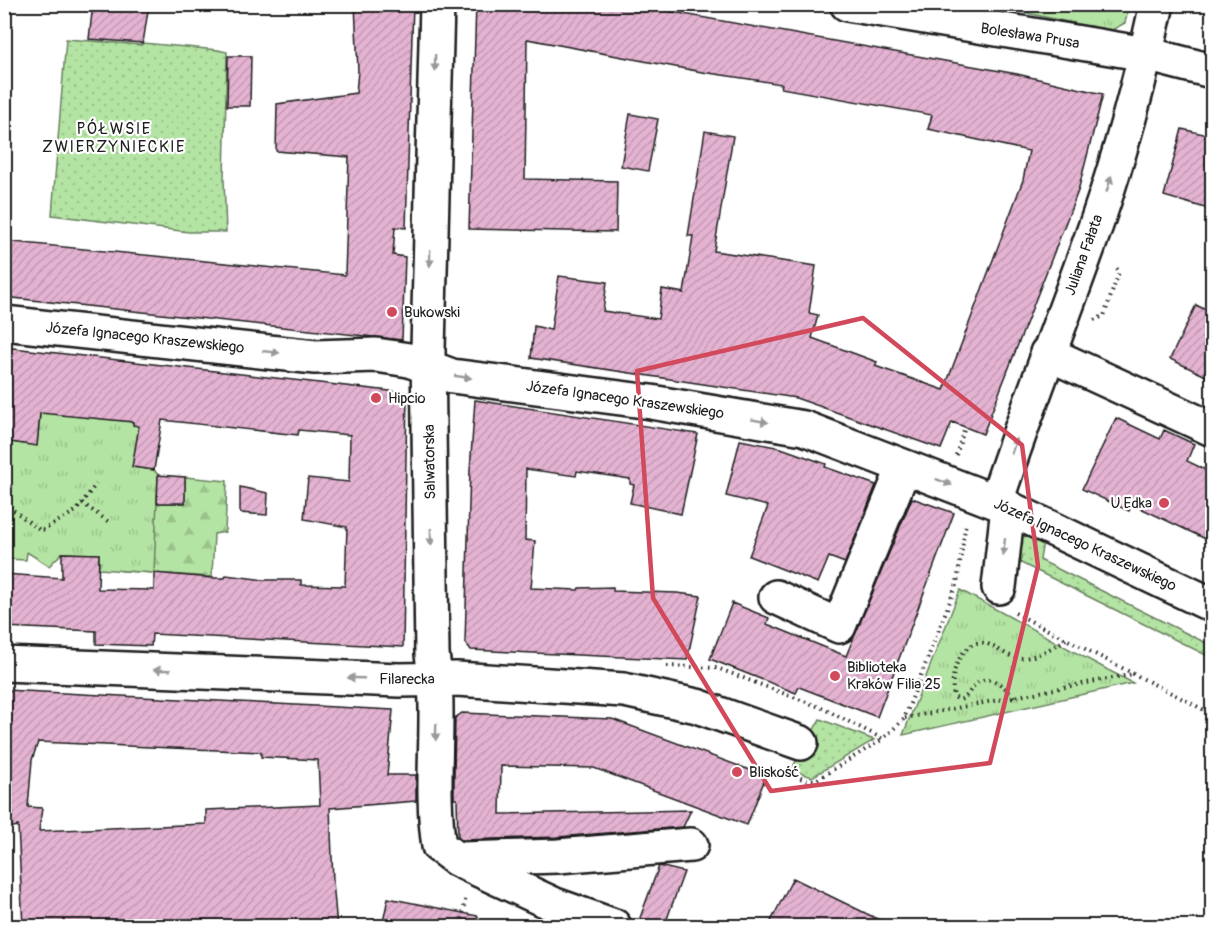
<svg xmlns="http://www.w3.org/2000/svg" width="1217" height="931" font-family="Pangolin,sans-serif">
  <defs>
    <pattern id="grass-dots" width="8" height="8" patternUnits="userSpaceOnUse" patternTransform="scale(1.5)"><rect width="8" height="8" fill="#b4e4a3"/><path d="M2 2h.1M6 6h.1" fill="none" stroke="#9ac38c" stroke-width="1.8" stroke-linecap="round"/></pattern>
    <pattern id="forest-firs" width="22" height="20" patternUnits="userSpaceOnUse" patternTransform="scale(1.5)"><rect width="22" height="20" fill="#b4e4a3"/><path d="M5 1l3.5 6h-7zM16 11l3.5 6h-7z" fill="#9ac38c"/></pattern>
    <pattern id="park-tufts" width="24" height="20" patternUnits="userSpaceOnUse" patternTransform="scale(1.5)"><rect width="24" height="20" fill="#b4e4a3"/><path d="M3 7l-1-3M5 7V3M7 7l1-3M15 17l-1-3M17 17v-4M19 17l1-3" fill="none" stroke="#9ac38c"/></pattern>
    <pattern id="building-hatch" width="6" height="6" patternUnits="userSpaceOnUse" patternTransform="scale(1.5)"><rect width="6" height="6" fill="#e4b3d2"/><path d="M-1 1l2-2M0 6l6-6M5 7l2-2" fill="none" stroke="#c399b4"/></pattern>
  </defs>
  <rect width="100%" height="100%" fill="#fff"/>
  <filter id="ink" filterUnits="userSpaceOnUse"><feTurbulence type="fractalNoise" baseFrequency=".0167" numOctaves="2"/><feDisplacementMap in="SourceGraphic" scale="12" xChannelSelector="R" yChannelSelector="G"/><feConvolveMatrix kernelMatrix="1 2 1 2 8 2 1 2 1" color-interpolation-filters="sRGB"/></filter>
  <g filter="url(#ink)">
    <path fill="url(#grass-dots)" stroke="#688060" stroke-width="1.5" d="M66,39L142,45L143,43L218,50L227,52L224,179L226,232H189L52,215Z
      M1022,525L1044,535L1040,560L1212,646V658L1015,560Z
      M820,719L874,740L812,777L791,770Z"/>
    <path fill="url(#forest-firs)" stroke="#688060" stroke-width="1.5" d="M154,470L158,475L157,503H185V477L227,481L225,532L214,534L212,577L122,571L145,556Z"/>
    <path fill="url(#park-tufts)" stroke="#688060" stroke-width="1.5" d="M989,5L1129,4V5L1125,23L1110,31Z
      M41,407L133,422L148,426L133,467L154,470L158,475L154,573L99,569V554L62,553L49,566L27,552L26,560L5,559L4,441L37,445Z
      M960,590L1108,670L1133,683L903,735Z"/>
    <path fill="url(#building-hatch)" stroke="#1c1c1c" stroke-width="1.5" fill-rule="evenodd" d="M93,4H149L143,43L89,39Z
      M355,4H413L406,228L395,227L393,255L405,257L402,340L4,297V241L345,275L349,157L276,151L277,104L356,93L358,71Z
      M476,4H628L1017,74L1103,94L1078,191L983,434L952,422L941,449L796,398L531,358L534,326L551,330L559,276L607,282L603,311L658,319L662,289L684,293L693,236H688L705,131L733,136L714,251L816,266L809,313L818,315L812,338L877,362L875,366L944,390L1023,180L1029,151L928,129L932,115L781,88L782,84L702,72L527,39L525,179L617,181L616,232L469,229Z
      M228,56H251L250,106H227Z
      M630,114L658,119L648,171L621,166Z
      M1182,129L1212,136V210L1164,196Z
      M1196,305L1212,313V379L1170,359Z
      M4,347L407,393L403,647L152,634L151,646L96,644V631L4,627V574L62,578V553L99,554L98,589L154,590V573L212,578H225L226,575L264,580H301V585L345,586L347,527L304,519L308,478L349,482L350,435L299,430L298,435L162,420L154,470L132,467L139,426L133,425V422L40,413L37,446L4,441Z
      M475,400L698,434L681,514L630,503L634,485L630,484V479L577,471L576,476L526,469L525,540L535,541L531,588L578,590L579,588L613,587V591L677,593L701,596L687,660L471,650L465,642L470,470Z
      M1116,418L1160,439L1164,430L1194,444L1187,461L1212,473V542L1132,504L1129,511L1082,489Z
      M740,440L781,448L826,464L825,467L876,485L845,563L829,557L818,583L749,556L768,506L726,496Z
      M158,475L185,477V503H157Z
      M240,487L268,493L267,515L240,513Z
      M912,498L954,513L877,717L799,687L796,693L710,659L732,603L769,618L767,624L846,656Z
      M4,690L393,710L387,775H416V801L330,808L333,881L337,927H23L18,826L4,829ZM38,742L261,752V757L318,760L320,805L206,810V824L39,831L42,808L28,807L32,760Z
      M462,713L612,719L766,776L747,825L594,768L501,766L500,814L691,810L683,827L557,837L461,840L458,837L457,799H454V774L455,718Z
      M659,866L684,872L664,927H658L640,918Z
      M793,878L894,927H768Z
      M388,898L478,916L477,927H382Z"/>
    <g fill="none" stroke-linecap="round" stroke-linejoin="round">
      <g stroke="#1c1c1c" stroke-width="38">
        <path id="minor" d="M437,4L428,349L432,654C442,718 429,782 439,846L456,859L555,905L614,926
          M847,4L1146,54L1212,71
          M4,323L315,357L376,355L409,360L452,376L651,402L804,428L996,502L1212,605
          M1047,353L1212,429
          M996,502C1027,407 1065,314 1098,219C1122,149 1141,77 1157,4
          M999,587L1008,507
          M776,597L839,626L904,467
          M4,664L399,680L457,679L624,690L697,706L801,743
          M462,859L558,856L691,845"/>
      </g>
      <path stroke="#1c1c1c" stroke-width="4" stroke-dasharray="1.5 4.5" stroke-linecap="butt" d="M1094,320L1104,316L1119,272L1115,266
        M956,455L965,427
        M4,503L41,531L76,511L96,484
        M82,503L109,522
        M1015,613L1212,714
        M667,666L717,668L822,708L883,739L904,719L957,583L966,522
        M1014,697C1003,685 987,670 973,687C968,693 967,698 959,700L954,697C951,683 953,668 961,656C983,624 997,659 1023,658C1038,657 1053,647 1066,639
        M905,718L1133,674
        M789,774L806,780H816L883,739
        M462,919L466,896"/>
      <use href="#minor" stroke="#fff" stroke-width="33"/>
    </g>
    <defs><path id="oneway-solid" d="M-6-.8H1V-3.2L6.5 0L1 3.2V.8H-6Z" transform="scale(1.5)"/></defs>
    <g fill="#999">
      <use href="#oneway-solid" transform="translate(435 63) rotate(91)"/>
      <use href="#oneway-solid" transform="translate(1109 184) rotate(-73)"/>
      <use href="#oneway-solid" transform="translate(430 258) rotate(91)"/>
      <use href="#oneway-solid" transform="translate(271 352) rotate(6)"/>
      <use href="#oneway-solid" transform="translate(463 377) rotate(8)"/>
      <use href="#oneway-solid" transform="translate(760 421) rotate(10)"/>
      <use href="#oneway-solid" transform="translate(1014 446) rotate(-71)"/>
      <use href="#oneway-solid" transform="translate(944 482) rotate(21)"/>
      <use href="#oneway-solid" transform="translate(431 537) rotate(89)"/>
      <use href="#oneway-solid" transform="translate(1004 547) rotate(97)"/>
      <use href="#oneway-solid" transform="translate(162 670) rotate(-178)"/>
      <use href="#oneway-solid" transform="translate(356 678) rotate(-178)"/>
      <use href="#oneway-solid" transform="translate(436 732) rotate(92)"/>
    </g>
  </g>
  <path fill="none" stroke="#d1495b" stroke-width="4.5" stroke-linejoin="round" d="M863,318L1022,445L1038,566L990,763L771,791L653,598L637,371Z"/>
  <g fill="#d1495b" stroke="#fff" stroke-width="2">
    <circle cx="392" cy="312" r="6"/>
    <circle cx="376" cy="398" r="6"/>
    <circle cx="1164" cy="503" r="6"/>
    <circle cx="835" cy="676" r="6"/>
    <circle cx="737" cy="772" r="6"/>
  </g>
  <g text-anchor="middle" dominant-baseline="central" stroke-width="4.5" stroke-linejoin="round" paint-order="stroke">
    <g font-size="15" fill="#1c1c1c" stroke="#fff">
      <text transform="translate(1030 36) rotate(9)">Bolesława Prusa</text>
      <text transform="translate(1084 255) rotate(-70)">Juliana Fałata</text>
      <text transform="translate(145 338) rotate(6)">Józefa Ignacego Kraszewskiego</text>
      <text transform="translate(625 400) rotate(8)">Józefa Ignacego Kraszewskiego</text>
      <text transform="translate(430 462) rotate(-91)">Salwatorska</text>
      <text transform="translate(1085 545) rotate(25)">Józefa Ignacego Kraszewskiego</text>
      <text x="407" y="679">Filarecka</text>
    </g>
    <g font-size="15" fill="#1c1c1c" stroke="#fff" text-anchor="start">
      <text x="404" y="312">Bukowski</text>
      <text x="388" y="398">Hipcio</text>
      <text x="1152" y="503" text-anchor="end">U Edka</text>
      <text x="847" y="667">Biblioteka<tspan x="847" dy="17">Kraków Filia 25</tspan></text>
      <text x="749" y="772">Bliskość</text>
    </g>
    <g font-size="16" letter-spacing="1.5" fill="#1c1c1c" stroke="#fff">
      <text x="114" y="129">PÓŁWSIE<tspan x="114" dy="18">ZWIERZYNIECKIE</tspan></text>
    </g>
  </g>
  <rect width="1217" height="931" fill="none" stroke="#fff" stroke-width="24"/>
  <rect x="12" y="12" width="1193" height="907" fill="none" stroke="#1c1c1c" stroke-width="2" filter="url(#ink)"/>
</svg>
